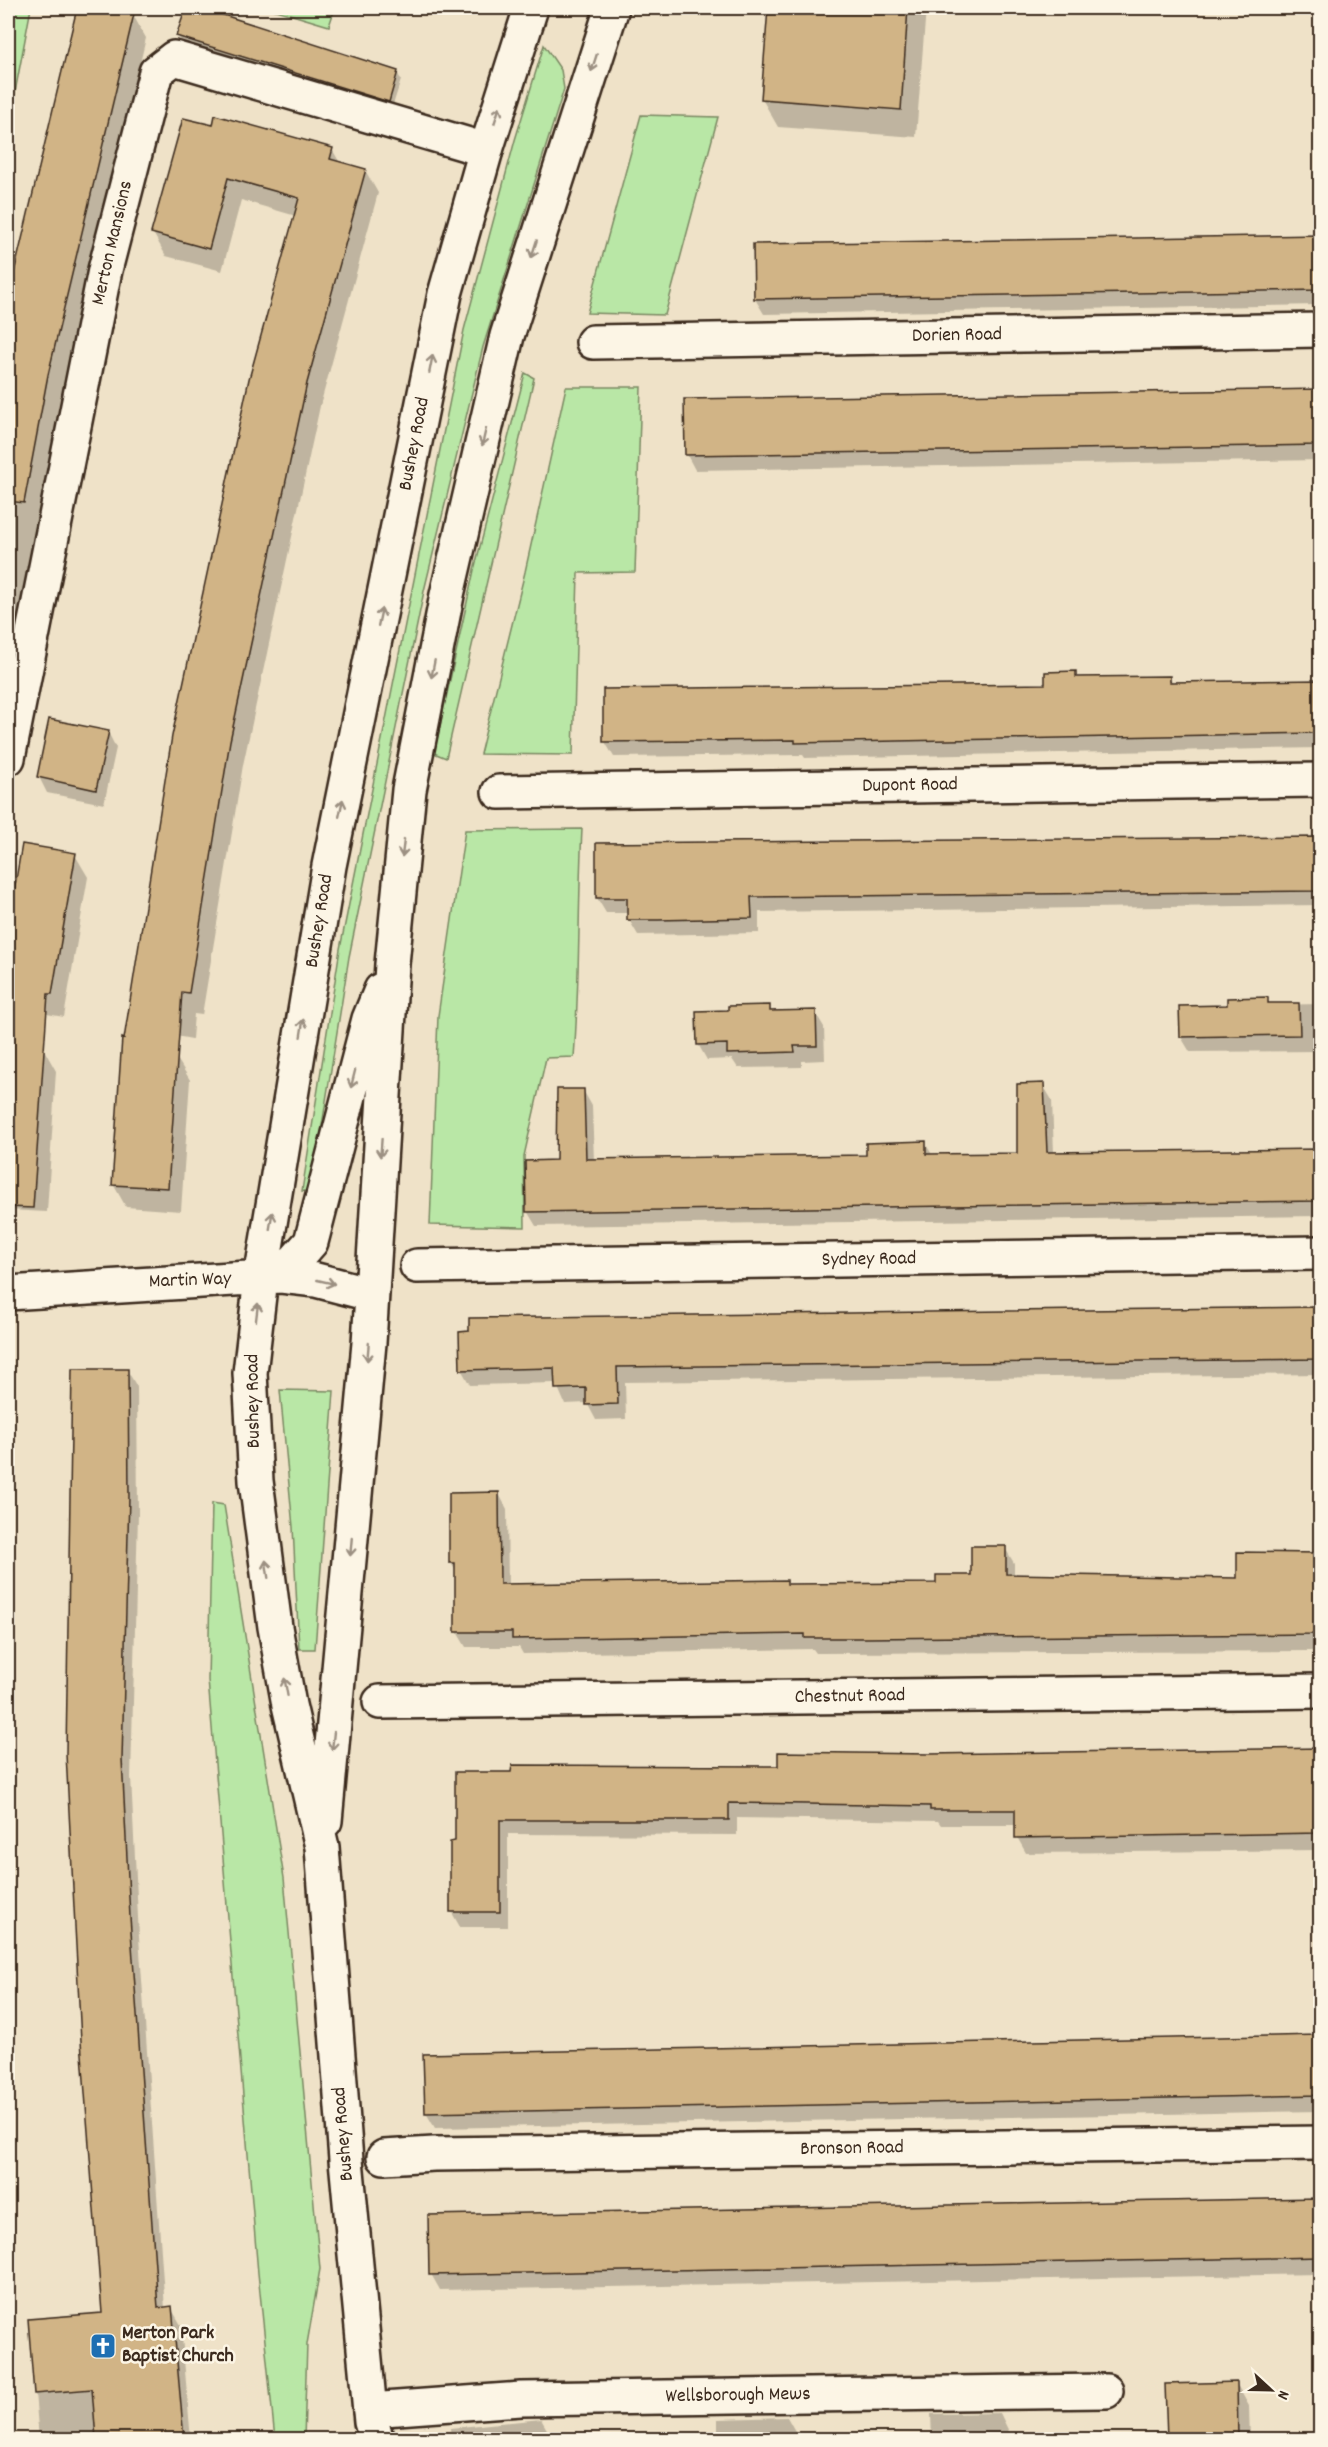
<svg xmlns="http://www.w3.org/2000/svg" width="1328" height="2447" font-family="Dekko,sans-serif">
  <rect width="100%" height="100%" fill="#efe2c8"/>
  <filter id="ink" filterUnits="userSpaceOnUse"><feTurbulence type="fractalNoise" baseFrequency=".0167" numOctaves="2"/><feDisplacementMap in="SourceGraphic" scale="12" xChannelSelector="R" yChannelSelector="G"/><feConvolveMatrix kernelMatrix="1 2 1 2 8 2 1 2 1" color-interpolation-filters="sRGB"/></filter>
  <g filter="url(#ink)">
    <path fill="#b9e7a6" stroke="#7a8862" stroke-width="1.5" d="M8,8H31L8,129Z
      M269,8H335L329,26Z
      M544,45L561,70L564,89L483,347L424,591L349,957L313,1182L309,1192L302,1191L340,949L464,330L515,140Z
      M641,115L718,117L665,315L587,313Z
      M525,373L534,378L446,758L434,753L474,570Z
      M566,387H641L635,572L578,573L573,755L480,754L525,572Z
      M582,829C578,905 580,981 574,1057L546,1058L524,1156L525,1227L430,1225L438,1016L465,830Z
      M280,1390L334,1391L315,1649H299L293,1527Z
      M212,1503L224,1505L284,1878L320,2269L307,2344L304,2439H275L258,2273L208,1680Z"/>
    <path fill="#0003" d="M78,8H100L133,15L146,38L61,398L8,681V305Z
      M187,8H197L397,72L401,80L392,108L182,43L178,36Z
      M769,8H926L916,137L778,127L762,99Z
      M214,127L332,149L340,163L365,170L378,193L320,406L243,765L202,1015L194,1014L192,1039L144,1030L296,216L241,200L222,271L166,256L153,233Z
      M1320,236V305L764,314L755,299V245Z
      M1320,390V460L695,470L687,455L685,401Z
      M1075,673L1079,678L1169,677L1173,683L1320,681V748L805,758L803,755L614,757L605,742L1046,686Z
      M108,732L116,748L104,804L47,793L39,777Z
      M1320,837V905L759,912V933L638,935L629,920V913H606L597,898V845Z
      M23,846L75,855L88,877L64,1017L12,1008L8,999V937Z
      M1267,999L1270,1005L1320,1004V1051L1190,1052L1181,1037L1180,1007L1228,1006Z
      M769,1007L772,1012H815L824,1027L825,1060L802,1061V1067L738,1068L732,1059L707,1060L698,1044L730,1012Z
      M8,1046L43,1048L56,1071L47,1212L8,1210Z
      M176,1057L190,1080L181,1211L126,1207L113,1184Z
      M1043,1085L1052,1100L1054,1153L1320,1150V1216L536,1226L527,1211L557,1162L583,1090L592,1106L594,1161L867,1157L925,1143L933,1156L1018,1155Z
      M1320,1309V1374L625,1382L626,1419L596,1420L587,1403L565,1404L556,1383L470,1385L461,1369L470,1332V1319Z
      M127,1370L137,1387L138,1515L131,1777L139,1937L165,2309L171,2308L181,2325L191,2440H39L29,2321L104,2314Z
      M499,1494L507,1509L508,1585L786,1582L788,1586L937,1585L972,1576L1005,1548L1014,1563V1576L1238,1580V1553H1320V1649L1311,1651L816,1653L813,1649L523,1654L519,1647H466L457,1632V1573L451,1563Z
      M1320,1751V1850L1026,1853L1017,1837V1825H941L938,1821L737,1818V1835L508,1834V1927H460L451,1911L456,1843V1773L779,1767L930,1756Z
      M1320,2037V2111L435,2128L426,2113L425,2055Z
      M1320,2199V2274L440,2290L431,2274L1212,2200Z
      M1236,2383L1249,2406L1250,2440H1169L1167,2385Z
      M1000,2413L1013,2440H932L931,2414Z
      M787,2417L800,2440H718V2419Z
      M541,2419L553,2440H451L450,2428Z"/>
    <path fill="#d1b486" stroke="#3b2a1e" stroke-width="1.5" d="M77,8H106L134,14L48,375L24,503L8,501V298Z
      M186,8H202L398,71L389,102L176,36Z
      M768,8H908L901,110L761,99Z
      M215,115L333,148L330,159L366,169L307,383L230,741L189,993L182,992L168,1188L112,1185L122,1038L124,1039L172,736L249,379L299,198L228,178L209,249L151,233L183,118L213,125Z
      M1320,235V290L754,299L753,244Z
      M1320,389V445L685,455L684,399Z
      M1076,671V677L1170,676V682L1320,680V733L795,743V740L603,742V689L1045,684V672Z
      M49,719L109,731L96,790L37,777Z
      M1320,837V891L751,897L752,918L658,920H627V898H596V843Z
      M22,844L76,853L52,994H48L33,1208L8,1207V927Z
      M1268,997V1003H1299L1300,1035L1180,1037L1179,1006L1227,1005V998Z
      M770,1005V1011L816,1010L817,1046H794L795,1052L727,1054V1044L697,1045L696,1011L728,1010V1006Z
      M1044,1083L1047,1152L1320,1149V1201L526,1212L525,1161L556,1160L557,1089H584L586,1159L866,1155V1143L926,1141V1154L1017,1153V1084Z
      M1320,1307V1359L617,1367L618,1404L586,1405V1388L555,1389L554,1368L460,1370L459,1332L469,1331V1318Z
      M72,1369H128L129,1497L122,1759L130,1917L158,2308L172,2306L184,2439H96L92,2389L34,2394L28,2319L102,2313L81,2041L66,1754Z
      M499,1492L500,1584L787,1580V1584L936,1583V1575H971V1546H1006V1574L1237,1578V1552L1320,1553V1634L867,1638H805V1634L512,1639V1632H455V1563H449V1493Z
      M1320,1748V1833L1015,1838V1810H930V1806L807,1804L729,1803V1820H500V1912H450V1842L455,1841V1772H511L512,1765L778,1766V1752L930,1754Z
      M1320,2035V2095L425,2113L423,2054Z
      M1320,2198V2257L429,2275L428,2215Z
      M1237,2382L1238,2439H1167L1165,2384Z"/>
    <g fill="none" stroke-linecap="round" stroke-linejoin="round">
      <g stroke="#3b2a1e" stroke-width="38">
        <path id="minor" d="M593,342L1320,330
          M8,758L105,270L156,72L174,58L486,150
          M499,792L1320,780
          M417,1266L1320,1253
          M380,1702L1320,1691
          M384,2157L434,2154L1320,2143
          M370,2410L521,2399L1106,2391"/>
      </g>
      <g stroke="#3b2a1e" stroke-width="38">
        <path id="major" d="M281,1276L311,1242L369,1019L381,990
          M8,1293L281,1276L316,1280L370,1294
          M325,1821L369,1343L392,964L409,790L447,595L507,336L612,8
          M377,2440L371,2422L346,2160L322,1847L289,1705L275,1627L256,1481L250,1373L261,1278L329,866L445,294L486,150L531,8"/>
      </g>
      <use href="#minor" stroke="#fcf5e5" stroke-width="33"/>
      <use href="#major" stroke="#fcf5e5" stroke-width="33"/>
    </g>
    <defs><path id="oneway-shaft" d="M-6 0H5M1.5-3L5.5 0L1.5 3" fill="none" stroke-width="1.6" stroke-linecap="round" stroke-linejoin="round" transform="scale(1.5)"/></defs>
    <g stroke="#9c9082">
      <use href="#oneway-shaft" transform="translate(594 63) rotate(108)"/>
      <use href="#oneway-shaft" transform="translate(497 115) rotate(-72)"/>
      <use href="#oneway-shaft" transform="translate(534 249) rotate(108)"/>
      <use href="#oneway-shaft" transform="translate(431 364) rotate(-79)"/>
      <use href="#oneway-shaft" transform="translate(484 437) rotate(103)"/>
      <use href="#oneway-shaft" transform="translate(380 617) rotate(-78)"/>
      <use href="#oneway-shaft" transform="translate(433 669) rotate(101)"/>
      <use href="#oneway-shaft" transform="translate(341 808) rotate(-78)"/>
      <use href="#oneway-shaft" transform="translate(403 848) rotate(97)"/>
      <use href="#oneway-shaft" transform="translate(302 1028) rotate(-81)"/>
      <use href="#oneway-shaft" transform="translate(353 1079) rotate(104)"/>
      <use href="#oneway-shaft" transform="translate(381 1148) rotate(94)"/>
      <use href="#oneway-shaft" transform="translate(271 1221) rotate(-81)"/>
      <use href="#oneway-shaft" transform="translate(326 1282) rotate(13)"/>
      <use href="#oneway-shaft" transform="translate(257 1312) rotate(-83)"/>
      <use href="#oneway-shaft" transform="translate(368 1352) rotate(95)"/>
      <use href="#oneway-shaft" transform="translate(351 1547) rotate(95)"/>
      <use href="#oneway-shaft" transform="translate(267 1569) rotate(-98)"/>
      <use href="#oneway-shaft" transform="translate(286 1687) rotate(-100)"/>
      <use href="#oneway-shaft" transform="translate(333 1741) rotate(96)"/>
    </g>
  </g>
  <defs>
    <g id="church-square" transform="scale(1.35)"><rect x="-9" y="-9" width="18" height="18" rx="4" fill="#1f6fb2" stroke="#fcf5e5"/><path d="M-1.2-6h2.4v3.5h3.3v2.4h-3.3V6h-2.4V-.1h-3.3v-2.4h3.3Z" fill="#fff"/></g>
  </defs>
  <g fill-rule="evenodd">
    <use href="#church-square" x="103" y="2346"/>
  </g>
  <g text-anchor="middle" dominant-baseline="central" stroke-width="5" stroke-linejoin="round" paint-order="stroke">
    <g font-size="20" fill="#3b2a1e" stroke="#fcf5e5">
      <text transform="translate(113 243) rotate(-77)">Merton Mansions</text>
      <text transform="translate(957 336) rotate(-1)">Dorien Road</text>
      <text transform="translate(415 444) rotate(-79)">Bushey Road</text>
      <text transform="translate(910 786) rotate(-1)">Dupont Road</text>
      <text transform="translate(320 921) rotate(-81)">Bushey Road</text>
      <text transform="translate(869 1260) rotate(-1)">Sydney Road</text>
      <text transform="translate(190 1281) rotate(-2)">Martin Way</text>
      <text transform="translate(254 1401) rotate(-91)">Bushey Road</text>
      <text transform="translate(850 1697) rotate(-1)">Chestnut Road</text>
      <text transform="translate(344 2134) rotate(-95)">Bushey Road</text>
      <text transform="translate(852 2149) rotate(-1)">Bronson Road</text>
      <text transform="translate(738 2396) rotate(-1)">Wellsborough Mews</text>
    </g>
    <g font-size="20" font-weight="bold" fill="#3b2a1e" stroke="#fcf5e5" text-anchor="start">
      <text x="122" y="2334">Merton Park<tspan x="122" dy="23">Baptist Church</tspan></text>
    </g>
  </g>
  <rect width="1328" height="2447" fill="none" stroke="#fcf5e5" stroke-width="30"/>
  <rect x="15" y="15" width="1298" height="2417" fill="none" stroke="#3b2a1e" stroke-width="2" filter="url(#ink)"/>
  <g transform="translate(1271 2390) rotate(112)" stroke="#fcf5e5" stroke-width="4.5" paint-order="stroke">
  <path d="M0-4.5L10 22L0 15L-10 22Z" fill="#3b2a1e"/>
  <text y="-9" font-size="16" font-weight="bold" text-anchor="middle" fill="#3b2a1e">N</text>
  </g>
</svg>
